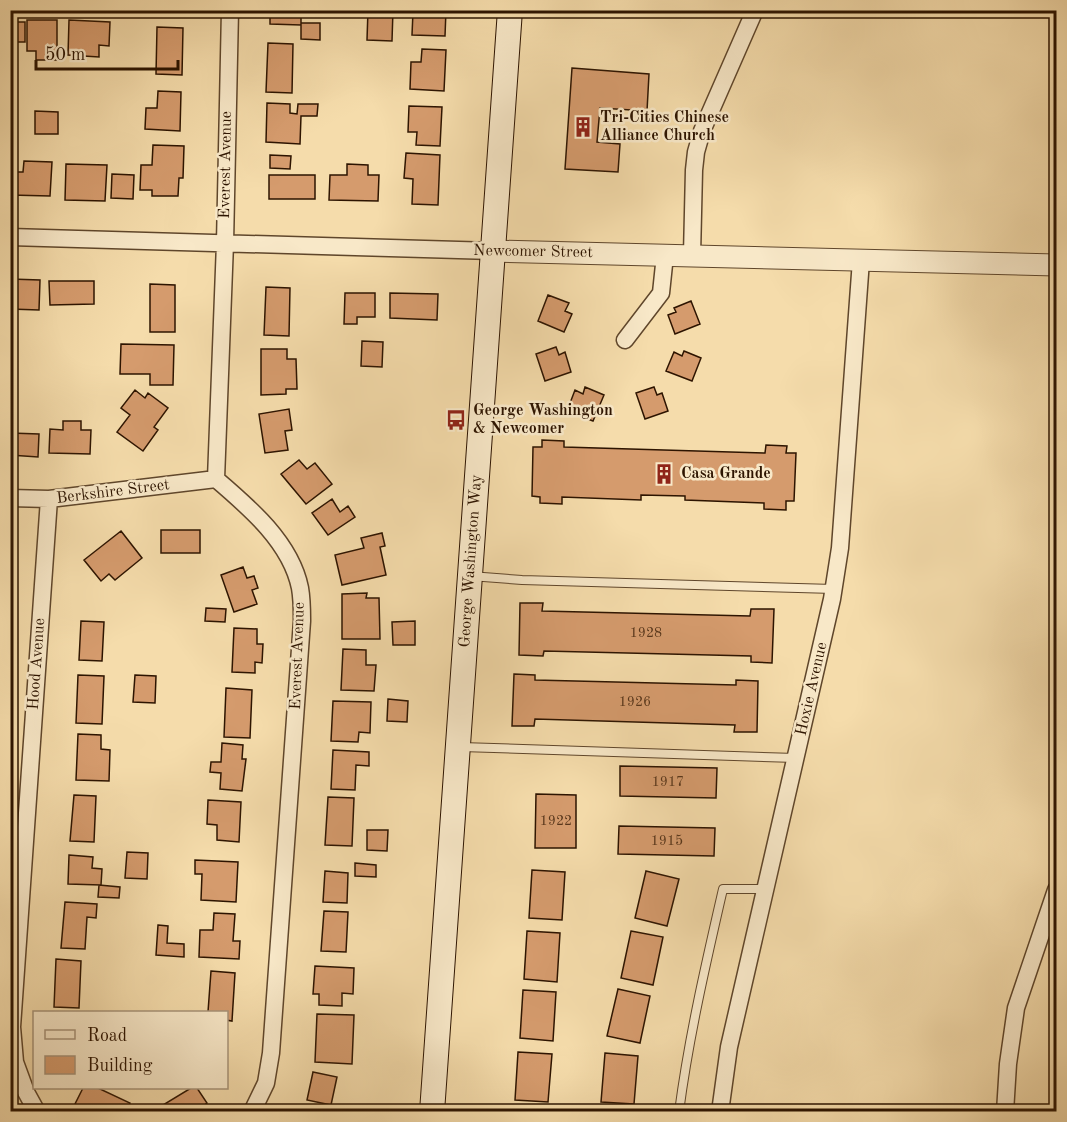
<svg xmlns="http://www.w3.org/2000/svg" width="1067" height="1122" font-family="'Old Standard TT',serif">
  <rect width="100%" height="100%" fill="#f5dcab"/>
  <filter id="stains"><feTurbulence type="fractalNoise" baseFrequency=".00333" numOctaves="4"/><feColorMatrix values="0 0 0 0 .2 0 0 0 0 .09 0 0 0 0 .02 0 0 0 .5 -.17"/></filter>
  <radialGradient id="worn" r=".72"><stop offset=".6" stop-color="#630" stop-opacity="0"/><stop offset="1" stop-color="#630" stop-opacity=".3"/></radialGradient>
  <path fill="#d59b6d" stroke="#2d1400" stroke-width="1.5" d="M270,10L301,12V25L270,24Z
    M368,10H393L392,41L367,40Z
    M422,10H446L445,36L412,35L413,12H422Z
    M27,20H57V60H36V51H27Z
    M69,20L110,22L109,46L99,45V57L68,55Z
    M12,22H25V42H12Z
    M301,23H320V40L301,39Z
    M157,27L183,28L182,75L156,74Z
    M268,43L293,44L292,93L266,92Z
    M422,49L446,50L444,91L410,89L411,62H421Z
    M572,68L649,74L647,111L600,108L597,142L620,144L618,172L565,169Z
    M158,91L181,92L180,131L145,129L146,108H157Z
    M267,103L290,104V113L297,114L298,104H318L317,116H301L300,144L266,142Z
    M409,106L442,107L440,146L416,145L417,132H408Z
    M35,111L58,112V134H35Z
    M153,145L184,146L183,178H179L178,196H152V190H140L141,165H152Z
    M406,153L440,155L438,205L412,204L413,179L404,178Z
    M270,155L291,156L290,169L270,168Z
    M24,161L52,162L50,196L10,195L11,172H23Z
    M66,164L107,165L105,201L65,200Z
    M347,164L368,165V175H379L378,201L329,200L330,175H347Z
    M112,174L134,175L133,199L111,198Z
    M269,175H315V199H269Z
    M10,279L40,280L39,310L10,309Z
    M49,281H94V304L50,305Z
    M150,284L175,285V332H150Z
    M266,287L290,288L289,336L264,335Z
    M345,293H375V317H357V324H344Z
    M390,293L438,294L437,320L390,318Z
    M548,295L569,303L565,311L572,314L564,332L538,321Z
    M691,301L700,324L675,334L668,315L676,312L674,308Z
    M362,341L383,342L382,367L361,366Z
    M121,344L174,345L173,385H150V374H120Z
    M556,347L559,355L565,352L571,372L545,381L536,354Z
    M261,349H287V359H296L297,389H286V394L261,395Z
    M684,351L701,358L692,381L666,371L674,352L682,356Z
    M585,387L604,395L593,421L567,411L575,390L583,394Z
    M654,387L657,395L662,393L668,411L645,419L636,393Z
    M135,390L145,398L148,393L168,408L154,427L158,430L143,451L117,432L130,415L121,408Z
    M289,409L292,430L285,431L288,450L265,453L259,414Z
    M63,421H81V430H91L90,454L49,453L50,429L63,430Z
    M10,433L39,434L38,457L10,455Z
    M542,440L564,441V447L765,453L766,445L787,446L786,453H796L794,501H786V510L764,509V503L685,500V496L641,495V500L562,497V504L540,503V497L532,496L533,447H542Z
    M299,460L307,469L315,463L332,484L306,504L281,474Z
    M332,499L340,512L348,506L355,517L328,535L312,513Z
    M161,530H200V553H161Z
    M121,531L142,558L115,580L109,574L101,581L84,560Z
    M382,533L385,546L380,547L386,575L342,585L335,555L364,548L361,538Z
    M243,567L247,578L254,576L258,588L252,590L257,604L234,612L221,575Z
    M367,593L366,598H379L380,639H342V594Z
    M520,603H543L542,611L750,616L751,609H774L772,663L751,662V656L544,651L543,656L519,655Z
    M206,608L226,609L225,622L205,621Z
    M81,621L104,622L102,661L79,660Z
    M415,621V645H393L392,622Z
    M234,628L257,629V644H263L262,663L255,662V673L232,672Z
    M343,649L366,650V665H376L374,691L341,690Z
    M514,674L535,675V680L736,685V680L758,681L757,732H734L735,725L535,719L534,726H512Z
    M78,675L104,676L102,724L76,723Z
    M135,675L156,676L155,703L133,702Z
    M226,688L252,690L250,738L224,737Z
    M388,699L408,701L407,722L387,721Z
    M333,701L371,702L370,733L359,732L358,742L331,741Z
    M78,734L101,735V749L110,750L109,781L76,780Z
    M222,743L243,745L242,759H246L242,791L220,789L221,773L210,772L211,762H221Z
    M333,750L369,752V766L356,765L355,790L331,789Z
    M620,766L717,768L716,798L620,796Z
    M536,794L576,795V848H535Z
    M74,795L96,796L94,842L70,841Z
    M328,797L354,798L352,846L325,845Z
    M208,800L241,802L239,842L217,840V825L207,824Z
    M619,826L715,828L714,856L618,854Z
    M367,830H388L387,851L367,850Z
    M127,852L148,853L147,879L125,878Z
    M69,855L93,857L92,868L102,869L101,885L68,884Z
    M195,860L238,862L236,902L201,900L202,874H195Z
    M355,863L376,865V877L355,876Z
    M532,870L565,872L562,920L529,918Z
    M325,871L348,873L347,903L323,902Z
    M646,871L679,879L667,926L635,918Z
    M99,885L120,887L119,898L98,897Z
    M65,902L97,904L96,918L87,917L85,949L61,948Z
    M324,911L348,912L346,952L321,951Z
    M214,913L235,914L233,941H240L239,959L199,957L200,930H213Z
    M158,925L168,926L167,943L184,944V957L156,955Z
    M527,931L560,933L557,982L524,979Z
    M631,931L663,937L653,985L621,978Z
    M56,959L81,961L79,1008L54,1007Z
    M315,966L354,968L353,994L342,993V1006L319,1005V994H313Z
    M211,971L235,973L232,1021L226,1020V1012H208Z
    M618,989L650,996L640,1043L607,1036Z
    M523,990L556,992L553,1041L520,1038Z
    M317,1014L354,1015L352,1064L315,1062Z
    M518,1052L552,1054L548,1102L515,1100Z
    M605,1053L638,1056L634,1104L601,1102Z
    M313,1072L337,1077L331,1105L307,1100Z
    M83,1088H98L130,1103L126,1112H90L75,1104Z
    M191,1088H197L207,1103L194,1112L153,1111Z"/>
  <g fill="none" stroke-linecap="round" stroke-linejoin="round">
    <g stroke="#5f462b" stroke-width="10">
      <path id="service" d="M470,576L522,580L834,589
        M461,747L796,758
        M679,1112C689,1036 706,963 723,889H765"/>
    </g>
    <g stroke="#5f462b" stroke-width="19">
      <path id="minor" d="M230,10L225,243L216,479C250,508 291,543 300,588C302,599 302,610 302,621L271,1053L266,1083L252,1112
        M10,237L493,251
        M692,255L694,170L696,152L702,131L755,10
        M625,340L661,293L665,255
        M10,498L49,499L216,479
        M37,1112L26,1092L15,1062L12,1027L49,499
        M720,1112L729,1047L832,599L840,548L861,260
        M1005,1112L1008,1064L1016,1008L1056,890"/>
    </g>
    <g stroke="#5f462b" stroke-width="23">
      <path id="tertiary" d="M493,251L1056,265"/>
    </g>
    <g stroke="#2d1400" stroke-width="26">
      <path id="secondary" d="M432,1112L510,10"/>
    </g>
    <use href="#service" stroke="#f8e8c8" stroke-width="8"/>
    <use href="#minor" stroke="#f8e8c8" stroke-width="16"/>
    <use href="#tertiary" stroke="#f8e8c8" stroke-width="21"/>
    <use href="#secondary" stroke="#f8e8c8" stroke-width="24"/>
  </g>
  <defs>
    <g id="building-bare" transform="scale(1.62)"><path d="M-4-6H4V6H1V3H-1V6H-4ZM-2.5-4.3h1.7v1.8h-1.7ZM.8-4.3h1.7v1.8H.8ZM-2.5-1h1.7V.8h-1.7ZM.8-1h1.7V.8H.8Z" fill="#8f2418" stroke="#f8e8c8" stroke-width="2.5" paint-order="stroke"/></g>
    <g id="bus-bare" transform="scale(1.62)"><path d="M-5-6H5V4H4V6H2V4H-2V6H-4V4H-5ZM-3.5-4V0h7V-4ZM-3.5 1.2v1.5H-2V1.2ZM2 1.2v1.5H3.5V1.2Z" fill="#8f2418" stroke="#f8e8c8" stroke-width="2.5" paint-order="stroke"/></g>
  </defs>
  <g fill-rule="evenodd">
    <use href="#building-bare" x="583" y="127"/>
    <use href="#bus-bare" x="456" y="420"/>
    <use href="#building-bare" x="664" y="474"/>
  </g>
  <g text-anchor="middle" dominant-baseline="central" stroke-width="5" stroke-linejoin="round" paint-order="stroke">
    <g font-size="14" fill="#57361b">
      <text x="646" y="633">1928</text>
      <text x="635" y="702">1926</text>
      <text x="668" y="782">1917</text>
      <text x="556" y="821">1922</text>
      <text x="667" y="841">1915</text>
    </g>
    <g font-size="16" font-weight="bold" fill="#2d1400" stroke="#f8e8c8" text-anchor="start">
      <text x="600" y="118">Tri-Cities Chinese<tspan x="600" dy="18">Alliance Church</tspan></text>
      <text x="473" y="411">George Washington<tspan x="473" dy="18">&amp; Newcomer</tspan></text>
      <text x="681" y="474">Casa Grande</text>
    </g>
    <g font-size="16" fill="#2d1400" stroke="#f8e8c8">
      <text transform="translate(226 165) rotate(-89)">Everest Avenue</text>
      <text transform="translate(533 252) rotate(1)">Newcomer Street</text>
      <text transform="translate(113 492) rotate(-7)">Berkshire Street</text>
      <text transform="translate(471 561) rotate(-86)">George Washington Way</text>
      <text transform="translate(298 656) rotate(-88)">Everest Avenue</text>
      <text transform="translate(37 664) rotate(-86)">Hood Avenue</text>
      <text transform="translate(812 689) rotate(-77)">Hoxie Avenue</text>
    </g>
  </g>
  <rect width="1067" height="1122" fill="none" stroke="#f5dcab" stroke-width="36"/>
  <rect x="12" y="12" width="1043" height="1098" fill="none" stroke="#2d1400" stroke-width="3"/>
  <rect x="18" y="18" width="1031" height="1086" fill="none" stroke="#2d1400" stroke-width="1.5"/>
  <rect x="33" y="1011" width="195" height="78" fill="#f8e8c8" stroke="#a79378" stroke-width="1.5"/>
  <rect x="45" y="1030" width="30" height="9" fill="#f8e8c8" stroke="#a79378" stroke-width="1.5"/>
  <text x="87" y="1041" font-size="18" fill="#2d1400">Road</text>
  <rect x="45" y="1056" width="30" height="18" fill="#d59b6d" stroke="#a79378" stroke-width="1.5"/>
  <text x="87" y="1071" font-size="18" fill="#2d1400">Building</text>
  <path d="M36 60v9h142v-9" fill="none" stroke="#2d1400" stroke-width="3"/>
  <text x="45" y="60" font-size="18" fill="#2d1400" stroke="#f8e8c8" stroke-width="4.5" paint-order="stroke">50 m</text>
  <rect width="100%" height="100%" filter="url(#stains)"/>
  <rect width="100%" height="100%" fill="url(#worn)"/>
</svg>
